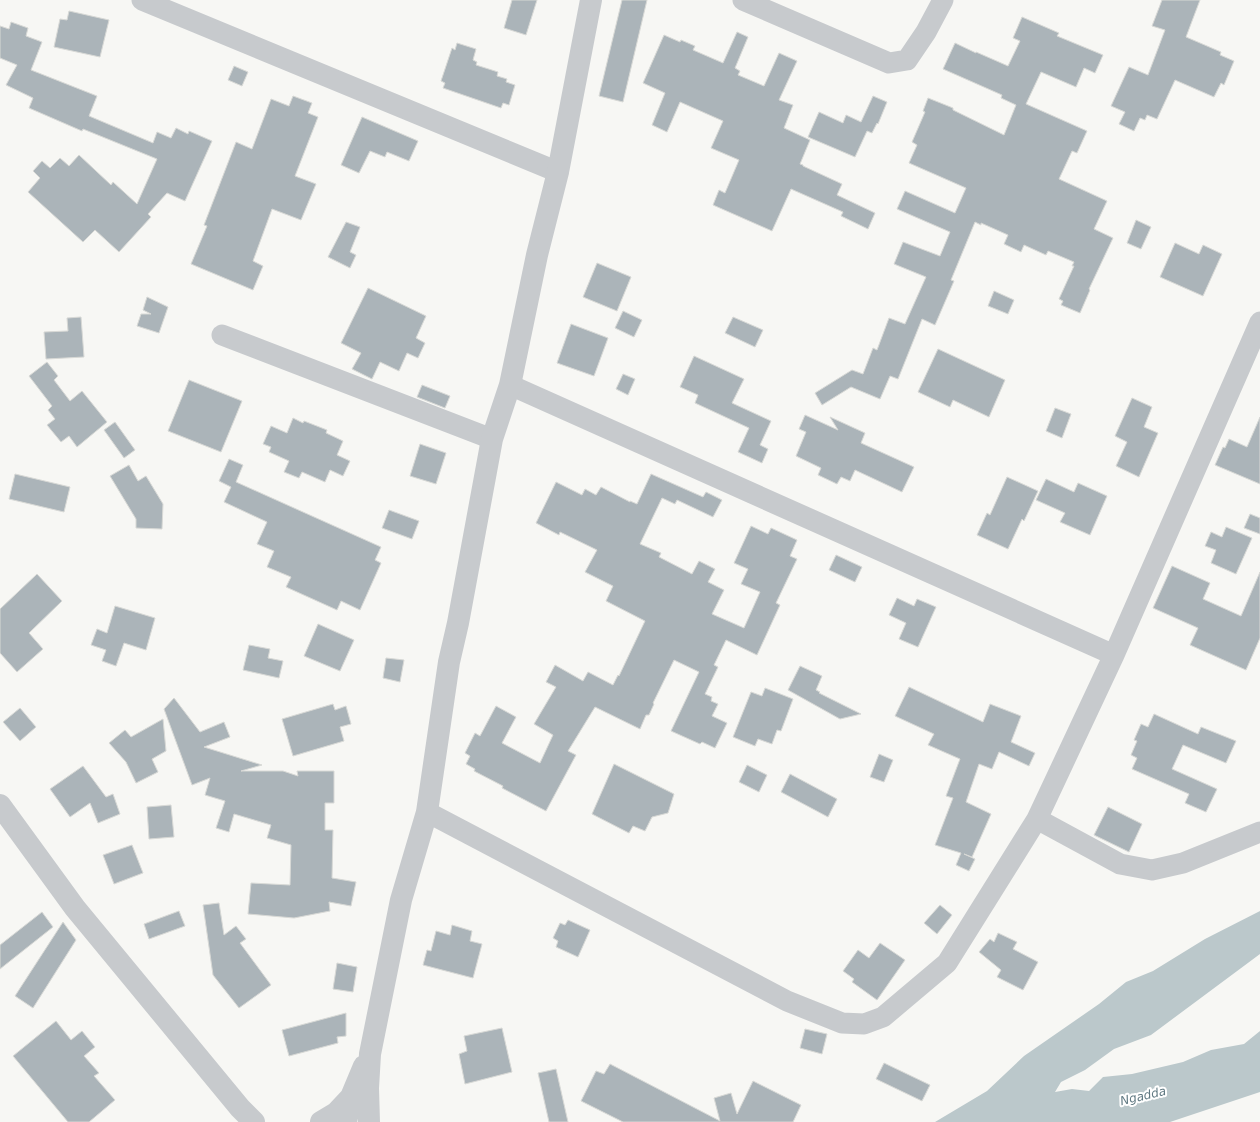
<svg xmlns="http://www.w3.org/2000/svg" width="1260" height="1122" font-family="'DejaVu Sans',sans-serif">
  <rect width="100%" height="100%" fill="#f7f7f4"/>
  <path fill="#bbc8cb" d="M1260,911V954L1151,1035L1114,1049L1085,1070L1061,1082L1055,1092L1072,1089L1089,1091L1103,1077L1132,1074L1183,1062L1211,1050L1244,1044L1260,1031V1092L1170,1122H935L987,1091L1024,1056L1099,1004L1126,982L1153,971L1205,939Z"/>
  <path fill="#abb4b9" stroke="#d8d9d6" d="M512,0H537L526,35L504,28Z
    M622,0H647L623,102L599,96Z
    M1162,0H1200L1186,37L1221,52L1220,55L1234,61L1224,85L1221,83L1214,97L1175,80L1157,119L1147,115L1145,120L1140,118L1134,131L1119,124L1125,112L1111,106L1129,67L1148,75L1165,30L1152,26Z
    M69,11L109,20L100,57L54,47L60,19L67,20Z
    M1022,17L1059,33L1057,36L1103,55L1095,73L1084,68L1076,87L1041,72L1026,104L1087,131L1077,153L1072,151L1059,179L1107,201L1094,229L1113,238L1089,289L1090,290L1080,313L1061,305L1063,301L1059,299L1074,266H1072L1074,262L1048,251L1046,255L1024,245L1021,252L1004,244L1008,235L981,223V225L975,222L951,280L954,281L935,325L922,319L898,379L890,376L880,399L851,387L822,405L815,393L852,370L863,374L873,348L877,350L889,318L905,324L926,277L894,264L903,242L940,256L950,232L897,209L905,191L955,213L966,188L909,163L917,145L912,142L925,112L923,111L928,98L953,108V110L1004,135L1016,105L1001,98L1002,95L943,69L955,43L976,53V52L1008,66L1020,41L1013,38Z
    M11,22L28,28L26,36L42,42L31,70L97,96L89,116L153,143L157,132L171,138L176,128L188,134L189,131L212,141L185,201L167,193L148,214L151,217L119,252L95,230L83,242L28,192L40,178L33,171L42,161L50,168L60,158L69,166L79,155L111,185L113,182L137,204L157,159L83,129L82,131L29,108L33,98L6,85L17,65L0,58V26L9,29Z
    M737,32L748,37L735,68L740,71L738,75L764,86L779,53L797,61L779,100L793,105L784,128L810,140L800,164L803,165V166L842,184L837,195L875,213L868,229L841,216L843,212L791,189L772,231L713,205L719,190L725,193L739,160L711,148L723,121L680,102L667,132L652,125L665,93L643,83L664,35L680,42L681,40L695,46L693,50L723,63Z
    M457,43L476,49L473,60L477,62L476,65L498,72L497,76L507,79L506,82L515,85L509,105L503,103L501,108L443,88L445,83L441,81L452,48L455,50Z
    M234,66L248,72L242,86L228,80Z
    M293,96L312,103L308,113L318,117L295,176L316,184L301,220L272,209L253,261L263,266L253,290L191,264L207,226L204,225L236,142L252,149L271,99L289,106Z
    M873,96L887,102L878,124L877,123L872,133L867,131L855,157L808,137L819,112L843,123L846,115L861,122Z
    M362,117L418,141L409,161L387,152L385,157L370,151L359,173L341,165Z
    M1136,220L1151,227L1141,249L1127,243Z
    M346,222L360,227L350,252L356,255L350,268L328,257Z
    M1175,243L1199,254L1203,245L1222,254L1203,296L1160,277Z
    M597,263L631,277L617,311L583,297Z
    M368,288L426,316L416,338L425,343L418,358L407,353L399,371L380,362L372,379L352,369L361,353L341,343Z
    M994,291L1014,300L1008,314L988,306Z
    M147,297L168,307L159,333L137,326L141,314H151L143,310Z
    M623,311L642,320L634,337L615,328Z
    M81,317L84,357L46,359L44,332L68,331L67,318Z
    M733,317L763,330L755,347L725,333Z
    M571,324L608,338L594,376L557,363Z
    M938,349L1005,380L989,417L953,400L950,407L918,392Z
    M694,356L744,379L732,403L771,421L760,445L768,449L762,463L738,452L749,428L695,403L698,395L680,387Z
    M47,362L58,376L54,380L70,401L82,391L107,422L77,447L69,436L61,442L47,425L55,419L48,410L52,406L29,376Z
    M623,374L635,379L628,395L616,389Z
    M189,380L242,401L221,452L168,431Z
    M422,385L450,396L445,408L417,397Z
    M1132,398L1152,407L1144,427L1158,433L1139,477L1116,466L1127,442L1115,436Z
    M1055,408L1071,414L1062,438L1046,431Z
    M805,415L838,430L830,417L865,433L861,443L914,467L902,492L855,470L850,481L841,477L837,484L818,475L821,468L796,456L806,432L799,429Z
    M1260,417V484L1215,465L1223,447L1225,448L1229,439L1247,447Z
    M293,418L303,423L304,421L327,430L326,433L343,441L337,455L350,461L343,476L330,470L325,482L302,472L299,478L284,472L289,461L269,452L271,447L263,444L271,426L287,433Z
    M115,422L135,450L124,458L104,430Z
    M420,444L446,453L436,484L410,476Z
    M229,459L243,465L236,482L381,547L375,560L381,563L360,610L341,601L337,610L286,587L291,577L267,567L274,551L257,544L267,522L224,502L231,487L219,481Z
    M129,465L138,481L146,476L163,504L162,529L136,528V519L110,476Z
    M15,474L70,487L64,512L9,499Z
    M651,474L703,497L706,492L722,500L713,517L677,500L675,504L662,498L640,544L661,553L659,557L692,574L699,561L715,569L708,582L724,590L712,614L744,628L760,592L741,584L748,569L734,563L751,526L768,534L771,528L797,540L790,556L797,559L776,603L780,605L757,655L726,640L714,665L718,667L705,694L712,697L711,701L718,704L712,716L727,723L715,748L702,742L700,744L671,731L699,672L674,660L653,703L654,704L649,715H646L640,729L595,707L568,751L576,755L546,811L502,788L503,786L474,771L475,769L466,764L470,756L465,753L475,733L480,736L496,706L516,717L502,743L540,763L553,735L534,724L556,687L546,682L555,665L583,681L588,672L613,685L618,675L619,676L645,621L606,601L613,586L585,572L597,550L560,532L559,535L536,523L556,482L582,495L585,489L596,495L601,487L630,502V501L637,504Z
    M1007,477L1038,491L1024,521L1022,519L1008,549L977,535L987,513L990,515Z
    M1046,479L1074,492L1078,483L1107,496L1090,535L1060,522L1065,513L1036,500Z
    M389,510L419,521L412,539L382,528Z
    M1250,514L1260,518V534L1244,528Z
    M1226,527L1252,538L1236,574L1211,563L1216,550L1205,546L1211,532L1222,537Z
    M836,555L862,567L855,582L829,570Z
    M1172,566L1210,583L1203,599L1241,616L1260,572V638L1246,670L1190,645L1198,628L1153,608Z
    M37,574L62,601L29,633L43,649L17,672L0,653V609Z
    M897,598L914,606L917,599L936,607L918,647L899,639L906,623L889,615Z
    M115,606L155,618L146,650L124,643L116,666L102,661L106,650L91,645L97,629L107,633Z
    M318,624L354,640L340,671L304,656Z
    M249,645L270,649L268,658L283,661L279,678L243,670Z
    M386,658L404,660L400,682L383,678Z
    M800,666L822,676L816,690L820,692L819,693L861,714L840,719L788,690Z
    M909,687L983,722L990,704L1021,716L1011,742L1035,753L1029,766L999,752L992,769L979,764L966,802L991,814L972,857L964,854L975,859L969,871L956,865L961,853L935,845L953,798L946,796L960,759L928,745L934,734L895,716Z
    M765,688L793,699L781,731L777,730L772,744L758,739L755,746L733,737L751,692L762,696Z
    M174,698L200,732L224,722L230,737L204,747L262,765L241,771H283L298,776L297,771H334V803H325V830H333L332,878L356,882L351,906L329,902L330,911L294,918L248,914L251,883L290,885L291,845L267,838L271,825L234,814L229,832L216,828L225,801L205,795L210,778L192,785L164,709Z
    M333,704L335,710L346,706L351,724L340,727L344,741L293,756L282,719Z
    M20,708L36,727L20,741L3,722Z
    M1154,714L1198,734L1201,727L1236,741L1226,763L1183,745L1172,769L1217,789L1206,812L1185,803L1189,794L1132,769L1137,758L1131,755L1137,741L1134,740L1141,724L1148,727Z
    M163,719L166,751L152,759L158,772L136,783L126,762L109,743L125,730L131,737Z
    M879,754L893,760L884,782L870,777Z
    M614,764L674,794L668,813L652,817L645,831L633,826L629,833L592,814Z
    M747,765L767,775L759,792L739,782Z
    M83,766L106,797L113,794L120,814L98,823L90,803L70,817L50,789Z
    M790,774L837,799L828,817L781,792Z
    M171,805L174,837L149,839L147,807Z
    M1108,807L1142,824L1129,852L1094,835Z
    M132,845L143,873L114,884L103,855Z
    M219,903L224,935L236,926L246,939L240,943L271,985L239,1008L213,975L203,905Z
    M940,905L952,915L937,934L924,923Z
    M179,911L185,926L149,939L144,924Z
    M42,912L53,927L0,969V945Z
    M568,920L590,930L578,957L556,947L558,941L553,938L560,923L565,925Z
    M63,922L76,940L33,1008L15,996Z
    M452,925L472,931L470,941L482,944L473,978L423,965L427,950L431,951L436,931L450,935Z
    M998,933L1017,942L1013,949L1038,962L1023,990L997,977L1001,970L979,952L990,939L994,942Z
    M880,943L905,960L877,1000L852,982L854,979L843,971L858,950L869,958Z
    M337,963L357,967L353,992L333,989Z
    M346,1013V1036L337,1037L338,1043L289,1056L282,1030Z
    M56,1021L71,1040L82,1031L95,1047L84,1056L99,1073L94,1076L115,1100L89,1122H68L13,1056Z
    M502,1028L512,1072L465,1084L459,1054L467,1051L464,1036Z
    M805,1029L827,1034L822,1054L800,1048Z
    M884,1063L930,1085L922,1101L876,1079Z
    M610,1064L720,1121L714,1098L731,1093L737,1114L753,1081L801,1105L793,1122H623L581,1101L596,1071L604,1074Z
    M556,1069L561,1091L568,1122H549L538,1073Z"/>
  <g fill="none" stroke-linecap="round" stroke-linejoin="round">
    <path stroke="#c7cacd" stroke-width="21" d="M142,0L558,172
      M743,0L889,63L907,60L926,32L943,0
      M222,335L492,439
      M510,385L1114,655
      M427,812L787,1001L842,1023L864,1024L883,1017L947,963L1037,819L1114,655L1260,322
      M1037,819L1120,864L1152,870L1183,863L1260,832"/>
    <path stroke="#c7cacd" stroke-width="22" d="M0,805L75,908L240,1108L254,1122
      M321,1122L336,1113L351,1097
      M346,1122L351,1097L364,1066
      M369,1122L368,1088L370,1054L401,900L427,812L449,662L458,623L492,439L510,385L537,255L558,172L591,0"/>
  </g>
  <g text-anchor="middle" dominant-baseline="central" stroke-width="4" stroke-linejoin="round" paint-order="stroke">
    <g font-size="12" font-style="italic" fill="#607982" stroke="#fff">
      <text transform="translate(1143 1096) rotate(-13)">Ngadda</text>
    </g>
  </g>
</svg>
